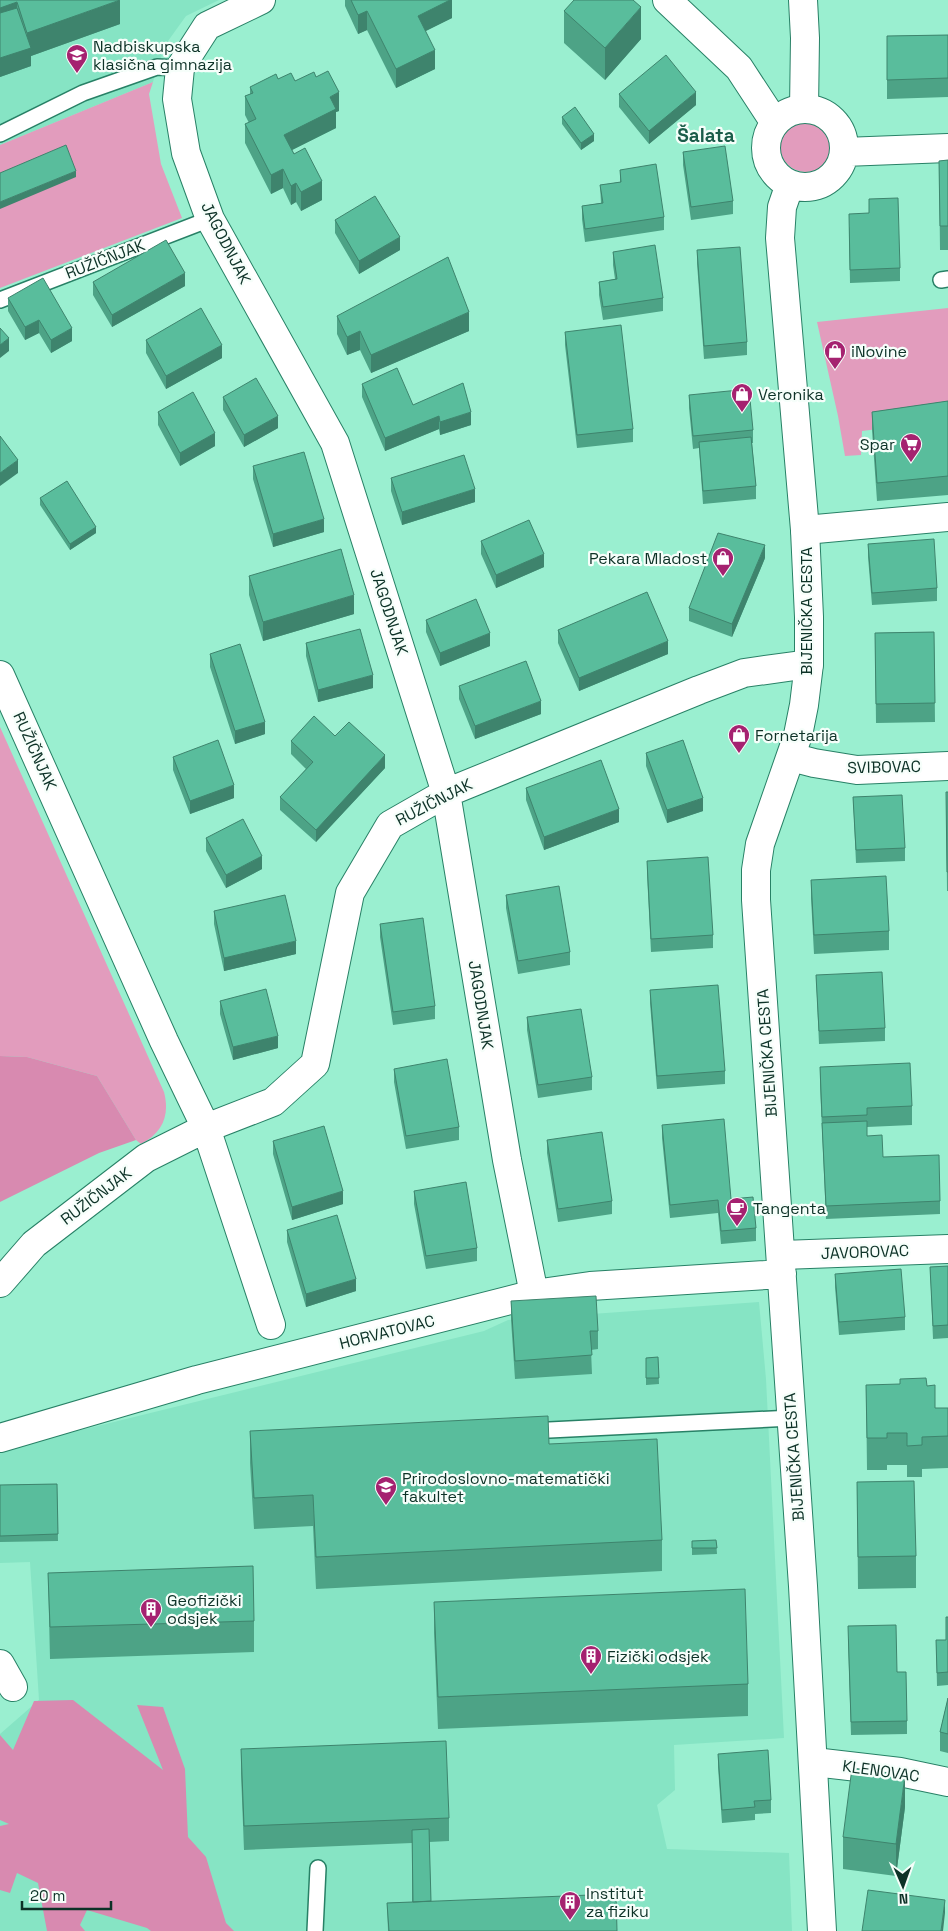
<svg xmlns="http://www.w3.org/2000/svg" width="948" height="1931" font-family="'Space Grotesk',sans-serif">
  <rect width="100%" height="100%" fill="#9aefd0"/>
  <path fill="#86e4c4" d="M0,0H219L186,16L168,41L157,67L153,82L0,145Z
    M759,1302L766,1379L784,1738L674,1745L675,1790L657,1805L667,1849L789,1853L792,1931H0V1734L39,1700L30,1562L0,1563V1450L484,1331L508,1320Z"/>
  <path fill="#e29cbd" d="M153,82L149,94L161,164L182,218L0,288V145Z
    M780 146a26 26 0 1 1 52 0a26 26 0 1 1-52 0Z
    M948,308V420L862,431L861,455L845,456L838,416L817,322Z
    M0,727L164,1092C170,1115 163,1133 141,1144L136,1140L97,1076L27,1057L0,1056Z"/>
  <path fill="#d88ab0" d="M0,1056L27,1057L97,1076L136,1140L99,1153L0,1202Z
    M73,1700L163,1770L137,1705L163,1707L185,1769L188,1837L206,1857L226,1923L234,1931H151L147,1928L87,1910L80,1925L85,1931H47L38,1883L17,1873L10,1893L0,1890V1826L9,1824L0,1820V1735L13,1750L34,1701Z"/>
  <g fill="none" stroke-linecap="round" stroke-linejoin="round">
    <g stroke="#288166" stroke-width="18">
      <path id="lane" d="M0,134L83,93L157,67L180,68
        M941,280L948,279
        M0,300L210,219
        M529,1431L792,1418
        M315,1931L318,1868"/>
    </g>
    <g stroke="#288166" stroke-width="30">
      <path id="street" d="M261,0L207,26L180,68L177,99L186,153L210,219L335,443L446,793L507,1160L534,1294
        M803,0L805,38L804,109
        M805,530L948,517
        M0,675L164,1041L206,1128L271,1325
        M791,757L814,763L857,770L948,766
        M782,1255L948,1249
        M0,1283L34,1244L146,1158L206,1128L273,1102L315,1064L350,893L390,825L446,793L699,690L744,673L809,664
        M0,1664L13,1687
        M814,1762L900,1772L948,1782"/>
    </g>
    <g stroke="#288166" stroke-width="30">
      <path id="secondary" d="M667,0L739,68L775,123
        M766 148a39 39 0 1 1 78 0a39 39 0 1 1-78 0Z
        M844,152L948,148
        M790,184L782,207L780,238L805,530L809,617V664L804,705L798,735L760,844L756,870V900L803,1586L822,1931
        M0,1438L197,1380L534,1294L590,1286L782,1274"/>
    </g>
    <use href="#lane" stroke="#fff" stroke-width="15"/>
    <use href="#street" stroke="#fff" stroke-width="28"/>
    <use href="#secondary" stroke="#fff" stroke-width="28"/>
  </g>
  <path fill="#4da386" d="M0,0L120,24L31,56V66L0,77Z
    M345,0H452V18L425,31L435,69L396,88L367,30L358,34L345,6Z
    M564,11L641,39L605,80L564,43Z
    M948,35V97L887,99V36Z
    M316,77L339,111L336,112V128L292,150L322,200L301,211L296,202L291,205L283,188L271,194L245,143V124L249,123L245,115V96L250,94V87L278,79L295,81Z
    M619,94L696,105L649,144L619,107Z
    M562,117L594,141L581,150L562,124Z
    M683,152L733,201V214L691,220L683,165Z
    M948,160V250H940L939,161Z
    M620,170L664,217V230L585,242L582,219V206L601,203L600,185L620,182Z
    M335,220L400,250L359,274L335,233Z
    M849,227L900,268V281L850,283Z
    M697,250L747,342V355L704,359L697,263Z
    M613,252L663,298V311L603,320L599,295V282L615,279L613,265Z
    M93,282L185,286L112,327L93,295Z
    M8,298L72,341L51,353L39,333L25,340L8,311Z
    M337,316L469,331L371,373L360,350L347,355L337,334Z
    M565,332L633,429V442L577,448L565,345Z
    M146,340L222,358L166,389L146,353Z
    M362,384L413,405L471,425L440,435L439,429L385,451L362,397Z
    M689,395L753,430V443H752L756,486V499L703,504L699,448L693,449L689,408Z
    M223,397L278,428L244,447L223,410Z
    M948,401V495L877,501L872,430V412Z
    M158,412L215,446L180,466L158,425Z
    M253,466L324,532L273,547L253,479Z
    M391,478L475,502L402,525L391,491Z
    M40,498L96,533L70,550L40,505Z
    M481,541L544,567L496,588L481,554Z
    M868,544L937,588V601L872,605L868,557Z
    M765,558L732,637L689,621V608Z
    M249,576L354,614L263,641L249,595Z
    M426,620L490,646L440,666L426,632Z
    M558,630L668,654L579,691L558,643Z
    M934,632L935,722L876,723L875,633Z
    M306,643L373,688L318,702L306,656Z
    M210,654L265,734L235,744L210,667Z
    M459,686L541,714L475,739L459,699Z
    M291,741L385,768L316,842L280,810V797L306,769L291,754Z
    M646,753L703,811L667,823L646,766Z
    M173,757L234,798L190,814L173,770Z
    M526,788L619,822L544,850L526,800Z
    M946,792H948V891H947Z
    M853,797L905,848V861L856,863Z
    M206,838L262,869L226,888L206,851Z
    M647,861L713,935V948L651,952L647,874Z
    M811,880L889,931V950L814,954L811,898Z
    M506,895L570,952V965L518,974L506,908Z
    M214,911L296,954L224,971L214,924Z
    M380,924L435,1006V1019L393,1025L380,937Z
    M816,975L885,1028V1041L819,1044Z
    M650,990L725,1071V1084L657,1089L650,1003Z
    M220,1001L278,1048L233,1060L220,1014Z
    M527,1017L592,1077V1090L538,1098L527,1030Z
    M820,1067L912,1106V1125L867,1127V1136L883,1157L940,1201V1214L826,1219L820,1085Z
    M394,1069L459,1127V1140L406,1149L394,1082Z
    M662,1125L731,1199L756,1228V1241L721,1244L718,1213L670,1218L662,1138Z
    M547,1140L612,1201V1214L558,1222L547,1153Z
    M273,1141L343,1204L292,1220L273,1154Z
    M414,1191L477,1248V1261L426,1269L414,1204Z
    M287,1230L356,1291L306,1307L287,1242Z
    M948,1266V1338L933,1339L930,1267Z
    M835,1274L905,1317V1330L839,1335L835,1287Z
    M511,1301L598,1331V1349L591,1350L592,1374L515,1379L511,1320Z
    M658,1357L659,1384L646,1385V1358Z
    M866,1385L927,1386L935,1408H948V1468L922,1469V1477H907V1465H887V1470H867Z
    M250,1431L549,1444L662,1540V1571L316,1589L313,1526L254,1529L250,1463Z
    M857,1482L916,1556V1588L858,1589Z
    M57,1484L58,1541L0,1542V1485Z
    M716,1540L717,1554L692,1555V1541Z
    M48,1573L254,1621V1652L50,1659Z
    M434,1602L748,1684V1716L438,1729L434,1633Z
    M948,1617V1685L937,1686L936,1640H946Z
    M848,1639L897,1672L907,1721V1734L851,1735Z
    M948,1698V1753L940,1751V1732Z
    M241,1749L449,1818V1841L429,1842L431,1901L617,1931H388L387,1903L412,1902V1843L244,1850L241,1773Z
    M718,1754L771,1800V1813L755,1814V1820L722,1823L718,1767Z
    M905,1807L896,1876L843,1869V1837Z"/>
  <path fill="#3e846d" d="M120,0V24L31,56V66L0,77V58L27,49V33Z
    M450,0H452V18L418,35V16Z
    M17,2V26L0,32V8Z
    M641,7V39L605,80V48Z
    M367,11V30L358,34V15Z
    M435,50V69L396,88V69Z
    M339,92V111L336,112V128L284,154V135L330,97Z
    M696,92V105L649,144V131Z
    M594,134V141L581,150V143Z
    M283,169V188L271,194V175Z
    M76,171V177L0,209V202Z
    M322,181V200L301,211V192Z
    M296,183V202L291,205V186Z
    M400,237V250L359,274V261Z
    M185,273V286L112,327V315Z
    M469,312V331L371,373V355Z
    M39,320V333L25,340V327Z
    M72,328V341L51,353V340Z
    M360,331V350L347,355V337Z
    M9,338V351L0,358V345Z
    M222,345V358L166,389V376Z
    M471,412V425L440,435V422Z
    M278,416V428L244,447V435Z
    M439,416V429L385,451V438Z
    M215,433V446L180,466V453Z
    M18,460V473L0,486V473Z
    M475,489V502L402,525V512Z
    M324,519V532L273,547V534Z
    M96,527V533L70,550V544Z
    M765,545V558L732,637V624Z
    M544,554V567L496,588V575Z
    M354,595V614L263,641V622Z
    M490,633V646L440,666V653Z
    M668,641V654L579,691V678Z
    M373,675V688L318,702V690Z
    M541,701V714L475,739V726Z
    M265,722V734L235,744V731Z
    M385,755V768L316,842V830Z
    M234,785V798L190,814V801Z
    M703,798V811L667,823V810Z
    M619,809V822L544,850V837Z
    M262,856V869L226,888V875Z
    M296,941V954L224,971V958Z
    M278,1036V1048L233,1060V1047Z
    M343,1191V1204L292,1220V1207Z
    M356,1279V1291L306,1307V1294Z
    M905,1775V1807L896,1876V1844Z
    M945,1900V1913L943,1931H941Z"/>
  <path fill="#59bd9c" stroke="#3e846d" d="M0,0H120L27,33L17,2L0,8Z
    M351,0H450L418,16L435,50L396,69L367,11L358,15Z
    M574,0H633L641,7L605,48L564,11Z
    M17,8L31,48L0,58V13Z
    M948,35V78L887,80V36Z
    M666,55L696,92L649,131L619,94Z
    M328,71L339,92L330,97L336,109L284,135L294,154L305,148L322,181L301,192L296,183L291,186L283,169L271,175L245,124L256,119L245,96L253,93L250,87L276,74L278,79L291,73L295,81L314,72L316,77Z
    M575,107L594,134L581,143L562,117Z
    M66,145L76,171L0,202V173Z
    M725,146L733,201L691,207L683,152Z
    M948,160V226H940L939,161Z
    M656,164L664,217L585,229L582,206L603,203L600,185L621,182L620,170Z
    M375,196L400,237L359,261L335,220Z
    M898,198L900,268L850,270L849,214L869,213V199Z
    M166,240L185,273L112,315L93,282Z
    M655,245L663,298L603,307L599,282L617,279L613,252Z
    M740,247L747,342L704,346L697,250Z
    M448,257L469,312L371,355L360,331L347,337L337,316Z
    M43,278L72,328L51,340L39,320L25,327L8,298Z
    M201,308L222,345L166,376L146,340Z
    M621,325L633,429L577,435L565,332Z
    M0,328L9,338L0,345Z
    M397,368L413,405L463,383L471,412L440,422L439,416L385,438L362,384Z
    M256,378L278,416L244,435L223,397Z
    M749,389L753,430L693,436L689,395Z
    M193,392L215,433L180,453L158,412Z
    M948,401V476L877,483L872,412Z
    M0,436L18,460L0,473Z
    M751,437L756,486L703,491L699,442Z
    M304,452L324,519L273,534L253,466Z
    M464,455L475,489L402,512L391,478Z
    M67,481L96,527L70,544L40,498Z
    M529,520L544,554L496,575L481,541Z
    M718,533L765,545L732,624L689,608Z
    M934,539L937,588L872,593L868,544Z
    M341,549L354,595L263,622L249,576Z
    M647,592L668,641L579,678L558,630Z
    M476,599L490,633L440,653L426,620Z
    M360,629L373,675L318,690L306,643Z
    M934,632L935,703L876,704L875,633Z
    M240,644L265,722L235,731L210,654Z
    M526,661L541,701L475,726L459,686Z
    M314,716L335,736L349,722L385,755L316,830L280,797L313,762L291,741Z
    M218,740L234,785L190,801L173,757Z
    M683,740L703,798L667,810L646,753Z
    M601,760L619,809L544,837L526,788Z
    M946,792H948V872H947Z
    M902,795L905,848L856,850L853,797Z
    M243,819L262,856L226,875L206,838Z
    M708,857L713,935L651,939L647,861Z
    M886,876L889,931L814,935L811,880Z
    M559,886L570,952L518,961L506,895Z
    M285,895L296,941L224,958L214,911Z
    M423,918L435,1006L393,1012L380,924Z
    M882,972L885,1028L819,1031L816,975Z
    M718,985L725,1071L657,1076L650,990Z
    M266,989L278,1036L233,1047L220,1001Z
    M581,1009L592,1077L538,1085L527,1017Z
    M447,1059L459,1127L406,1136L394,1069Z
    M910,1063L912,1106L867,1108V1115L822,1117L820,1067Z
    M724,1119L731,1199L753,1197L756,1228L721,1231L718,1200L670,1205L662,1125Z
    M867,1121V1136L882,1135L883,1157L939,1155L940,1201L826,1206L822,1123Z
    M324,1126L343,1191L292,1207L273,1141Z
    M602,1132L612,1201L558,1209L547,1140Z
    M466,1182L477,1248L426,1256L414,1191Z
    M337,1215L356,1279L306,1294L287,1230Z
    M948,1266V1325L933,1326L930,1267Z
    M901,1269L905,1317L839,1322L835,1274Z
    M596,1296L598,1331H590L592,1355L515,1361L511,1301Z
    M658,1357L659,1378H646V1358Z
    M926,1378L927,1386L935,1385V1408H948V1436L922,1437V1445L907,1446V1433H887V1438H867L866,1385L900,1384V1379Z
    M548,1416L549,1444L657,1439L662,1540L316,1557L313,1495L254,1498L250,1431Z
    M914,1481L916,1556L858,1557L857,1482Z
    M57,1484L58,1534L0,1536V1485Z
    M716,1540L717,1548H692V1541Z
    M253,1566L254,1621L50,1627L48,1573Z
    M745,1589L748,1684L438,1697L434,1602Z
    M946,1617H948V1672L937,1673L936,1640H946Z
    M896,1625L897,1672H906L907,1721L851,1722L848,1626Z
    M948,1698V1734L940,1732Z
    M446,1741L449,1818L244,1826L241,1749Z
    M768,1750L771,1800L754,1801L755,1807L722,1810L718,1754Z
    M852,1768L905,1775L896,1844L843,1837Z
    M429,1829L431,1901L413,1902L412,1830Z
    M868,1890L945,1900L941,1931H862Z
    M616,1894L617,1931H389L387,1903Z"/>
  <defs>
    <g id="school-pin" transform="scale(1.125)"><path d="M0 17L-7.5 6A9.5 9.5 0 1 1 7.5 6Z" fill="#a52270" stroke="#f6fefa"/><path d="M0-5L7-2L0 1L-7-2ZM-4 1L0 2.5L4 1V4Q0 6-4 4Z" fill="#fff"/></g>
    <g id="shop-pin" transform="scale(1.125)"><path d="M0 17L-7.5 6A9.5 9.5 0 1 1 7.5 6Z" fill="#a52270" stroke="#f6fefa"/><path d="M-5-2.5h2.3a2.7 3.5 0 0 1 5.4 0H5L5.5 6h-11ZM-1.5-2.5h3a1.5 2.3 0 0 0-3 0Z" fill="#fff"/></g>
    <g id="supermarket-pin" transform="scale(1.125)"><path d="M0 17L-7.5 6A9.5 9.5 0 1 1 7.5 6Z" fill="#a52270" stroke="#f6fefa"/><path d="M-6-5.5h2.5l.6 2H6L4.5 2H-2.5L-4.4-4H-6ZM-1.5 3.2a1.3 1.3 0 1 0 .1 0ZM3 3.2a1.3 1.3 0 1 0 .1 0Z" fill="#fff"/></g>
    <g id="cafe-pin" transform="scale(1.125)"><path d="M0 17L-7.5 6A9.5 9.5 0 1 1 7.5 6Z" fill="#a52270" stroke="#f6fefa"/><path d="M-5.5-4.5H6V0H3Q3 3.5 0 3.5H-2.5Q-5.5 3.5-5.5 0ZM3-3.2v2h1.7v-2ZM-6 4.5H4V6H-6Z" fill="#fff"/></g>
    <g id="university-pin" transform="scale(1.125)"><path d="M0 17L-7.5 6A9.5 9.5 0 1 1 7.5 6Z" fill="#a52270" stroke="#f6fefa"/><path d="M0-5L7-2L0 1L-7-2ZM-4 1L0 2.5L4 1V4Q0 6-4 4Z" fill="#fff"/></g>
    <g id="building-pin" transform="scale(1.125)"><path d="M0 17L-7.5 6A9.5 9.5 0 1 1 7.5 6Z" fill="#a52270" stroke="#f6fefa"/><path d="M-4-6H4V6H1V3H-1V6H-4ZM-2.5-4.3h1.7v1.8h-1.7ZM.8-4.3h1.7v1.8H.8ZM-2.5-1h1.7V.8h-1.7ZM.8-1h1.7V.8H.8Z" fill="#fff"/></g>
  </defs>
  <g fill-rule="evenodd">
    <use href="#school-pin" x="77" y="55"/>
    <use href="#shop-pin" x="835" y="351"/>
    <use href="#shop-pin" x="742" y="394"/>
    <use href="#supermarket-pin" x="911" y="444"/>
    <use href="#shop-pin" x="723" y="558"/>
    <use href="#shop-pin" x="739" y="735"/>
    <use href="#cafe-pin" x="737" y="1208"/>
    <use href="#university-pin" x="386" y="1487"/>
    <use href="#building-pin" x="151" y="1609"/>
    <use href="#building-pin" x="591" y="1656"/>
    <use href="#building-pin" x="570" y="1902"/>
  </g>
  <g text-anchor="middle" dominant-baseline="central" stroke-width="4.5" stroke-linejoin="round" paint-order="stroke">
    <g font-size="16" fill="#0d3227" stroke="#f6fefa" text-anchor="start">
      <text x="93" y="46">Nadbiskupska<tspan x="93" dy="18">klasična gimnazija</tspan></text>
      <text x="851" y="351">iNovine</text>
      <text x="758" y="394">Veronika</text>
      <text x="895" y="444" text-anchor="end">Spar</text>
      <text x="707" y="558" text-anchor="end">Pekara Mladost</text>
      <text x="755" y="735">Fornetarija</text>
      <text x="753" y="1208">Tangenta</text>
      <text x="402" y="1478">Prirodoslovno-matematički<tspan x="402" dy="18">fakultet</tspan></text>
      <text x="167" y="1600">Geofizički<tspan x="167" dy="18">odsjek</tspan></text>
      <text x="607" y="1656">Fizički odsjek</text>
      <text x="586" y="1893">Institut<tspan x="586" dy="18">za fiziku</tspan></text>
    </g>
    <g font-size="16" fill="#0d3227" stroke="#f6fefa">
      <text transform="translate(226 243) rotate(63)">JAGODNJAK</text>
      <text transform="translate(105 259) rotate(-21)">RUŽIČNJAK</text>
      <text transform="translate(806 611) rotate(-90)">BIJENIČKA CESTA</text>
      <text transform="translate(389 612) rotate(72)">JAGODNJAK</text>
      <text transform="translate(35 751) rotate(66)">RUŽIČNJAK</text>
      <text transform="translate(884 767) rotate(-1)">SVIBOVAC</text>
      <text transform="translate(434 802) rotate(-27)">RUŽIČNJAK</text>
      <text transform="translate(481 1005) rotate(81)">JAGODNJAK</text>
      <text transform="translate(767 1053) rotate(-94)">BIJENIČKA CESTA</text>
      <text transform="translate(96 1196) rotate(-37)">RUŽIČNJAK</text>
      <text transform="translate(865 1252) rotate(-2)">JAVOROVAC</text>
      <text transform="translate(387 1332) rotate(-14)">HORVATOVAC</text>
      <text transform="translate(794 1457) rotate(-94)">BIJENIČKA CESTA</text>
      <text transform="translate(881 1771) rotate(8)">KLENOVAC</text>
    </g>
    <g font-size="19" font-weight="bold" fill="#1a5d4a" stroke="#f6fefa">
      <text x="706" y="135">Šalata</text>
    </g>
  </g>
  <g transform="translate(903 1886) rotate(178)" stroke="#f6fefa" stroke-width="4" paint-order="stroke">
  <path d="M0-4L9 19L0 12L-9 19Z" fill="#0d3227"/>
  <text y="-8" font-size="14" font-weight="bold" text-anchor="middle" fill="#0d3227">N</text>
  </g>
  <path d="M22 1901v8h89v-8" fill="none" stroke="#0d3227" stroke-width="2.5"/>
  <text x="30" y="1901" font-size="15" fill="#0d3227" stroke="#f6fefa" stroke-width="4" paint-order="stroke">20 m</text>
</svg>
